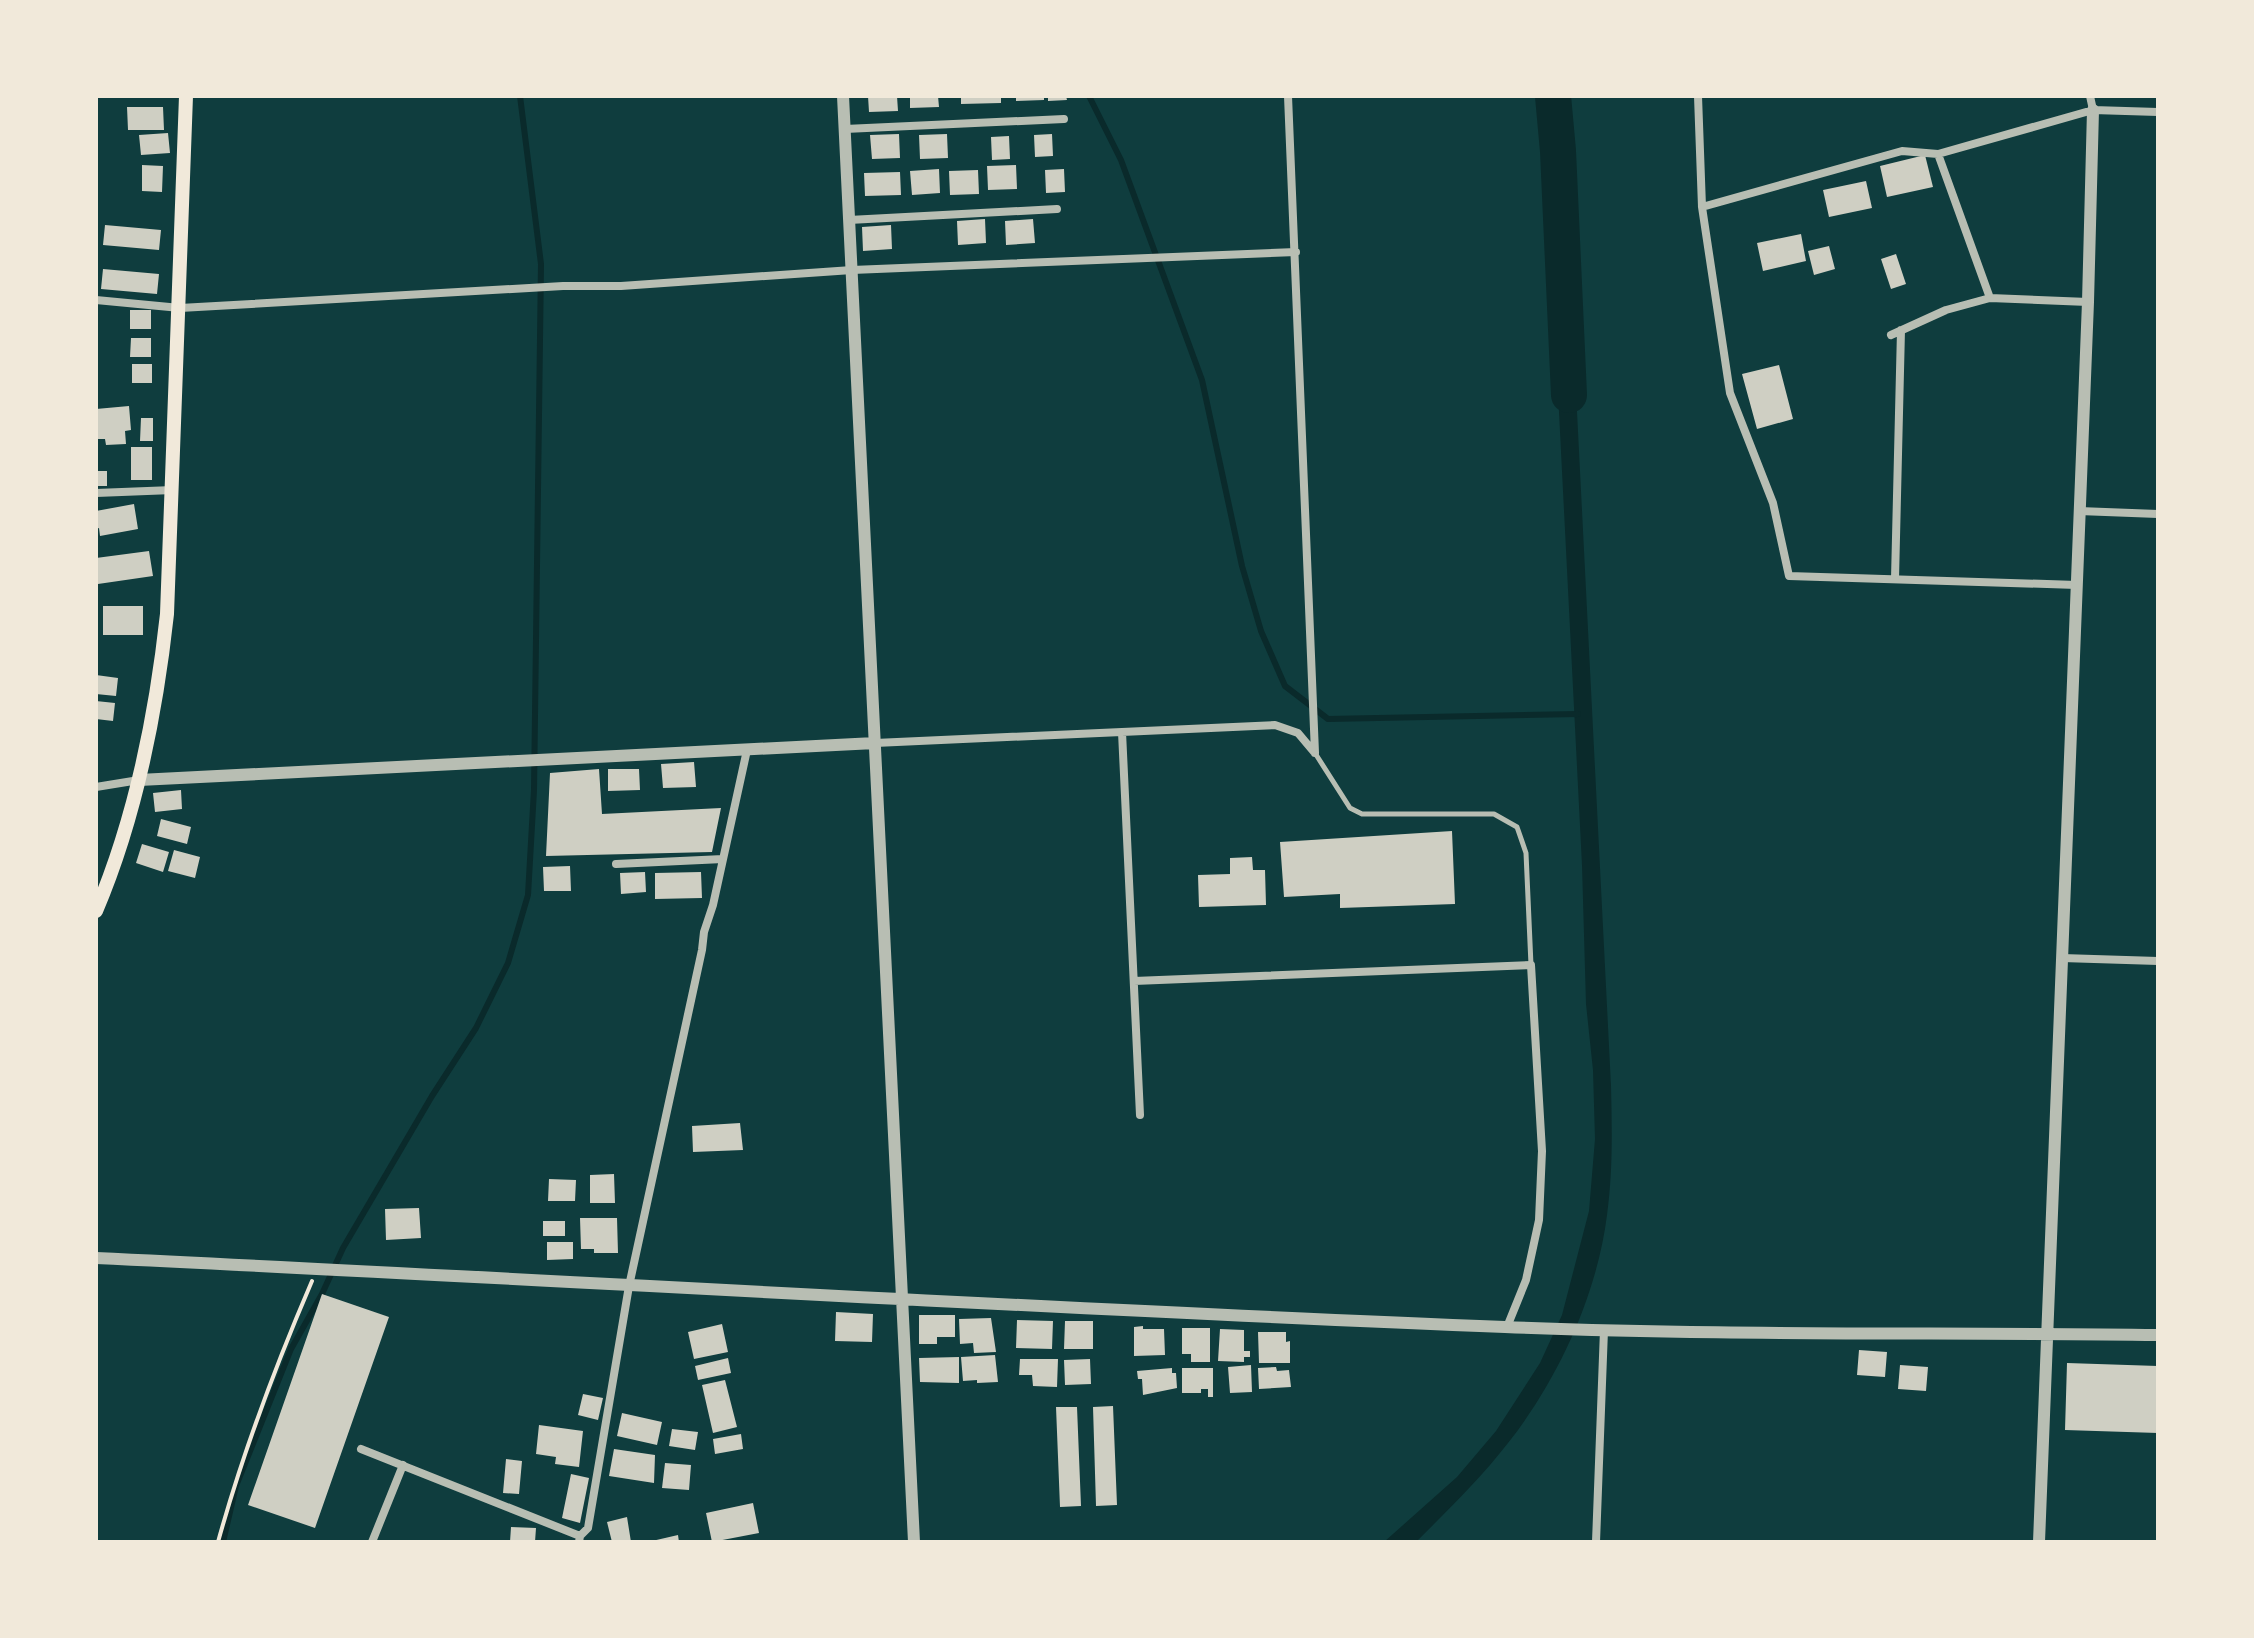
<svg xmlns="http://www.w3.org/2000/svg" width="2254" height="1638" font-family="Poppins,sans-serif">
  <rect width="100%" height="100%" fill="#0f3d3e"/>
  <path fill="#0a2a2b" d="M1555,333L1574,352L1611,1086C1612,1129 1613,1171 1607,1215C1597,1295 1558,1380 1508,1443C1480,1479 1448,1510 1416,1542H1384L1457,1477L1496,1431L1540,1363L1562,1315L1589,1211L1595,1139L1593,1070L1586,1004L1582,865Z"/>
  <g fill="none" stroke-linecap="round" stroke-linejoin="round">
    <path stroke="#0a2a2b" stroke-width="6" d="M1089,96L1121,160L1202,380L1242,566L1261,631L1285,686L1328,719L1578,714
      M223,1542L236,1486L291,1349L322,1294L343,1248L432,1096L476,1028L508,963L528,895L534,790L541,264L520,96"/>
    <path stroke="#0a2a2b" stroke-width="36" d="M1553,96L1558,151L1569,395"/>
  </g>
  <path fill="#cfcfc3" d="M868,96H897L898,111L869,112Z
    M910,96H938L939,107L910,108Z
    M961,96H1001V103L961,104Z
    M1016,96H1044V100L1016,101Z
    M1048,96H1066L1067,100L1048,101Z
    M127,107H163L164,130H128Z
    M168,133L170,153L141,155L139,135Z
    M899,134L900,158L872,159L870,135Z
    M947,134L948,158L920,159L919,135Z
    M1052,134L1053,156L1035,157L1034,135Z
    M1009,136L1010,159L992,160L991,137Z
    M1925,155L1933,187L1887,197L1880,166Z
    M142,165L163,166L162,192L142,191Z
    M1016,165L1017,189L988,190L987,166Z
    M939,169L940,193L912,195L910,171Z
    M1064,169L1065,192L1046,193L1045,170Z
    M978,170L979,194L950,195L949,171Z
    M900,172L901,195L865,196L864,173Z
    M1866,181L1872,208L1829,217L1823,190Z
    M985,219L986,243L958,245L957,221Z
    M1033,219L1035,243L1006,245L1005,221Z
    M105,225L161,230L159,250L103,245Z
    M891,225L892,249L863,251L862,227Z
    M1801,234L1806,261L1763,271L1757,243Z
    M1829,246L1835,269L1814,275L1808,251Z
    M1896,254L1906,284L1891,289L1881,259Z
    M103,269L159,274L157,294L101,289Z
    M130,310H151V329H130Z
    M131,338H151V357H130Z
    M132,364H152V383H132Z
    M1779,365L1793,419L1757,429L1742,374Z
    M129,406L131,430L125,431L126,444L106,445L105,439H96V409Z
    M141,418H153V441H140Z
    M131,447H152V480H131Z
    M96,471H107V486H96Z
    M134,504L138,529L100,536L99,528L96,529V511Z
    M149,551L153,576L98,584L96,558Z
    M103,606H143V635H103Z
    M96,675L118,678L116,696L96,694Z
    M96,701L115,703L113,721L96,719Z
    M694,762L696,787L663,788L661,764Z
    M599,769L602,814L721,808L712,852L546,856L550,773Z
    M608,769H639L640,790L608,791Z
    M181,790L182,809L155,812L153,793Z
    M161,819L191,827L187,844L157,836Z
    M1452,831L1455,904L1340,908V894L1284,897L1280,842Z
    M142,844L169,852L163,872L136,863Z
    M174,850L200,857L195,878L168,871Z
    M1252,857L1253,870H1265L1266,905L1199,907L1198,875L1230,874V858Z
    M570,866L571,891H544L543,867Z
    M645,872L646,892L621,894L620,873Z
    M701,872L702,898L655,899V873Z
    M740,1123L743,1150L693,1152L692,1126Z
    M614,1174L615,1203H590V1175Z
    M549,1179L576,1180L575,1201H548Z
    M419,1208L421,1238L386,1240L385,1209Z
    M580,1218H617L618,1253H594V1249H581Z
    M543,1221H565V1236H543Z
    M547,1242H573V1259L547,1260Z
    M322,1294L389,1317L315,1528L248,1505Z
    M836,1312L873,1314L872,1342L835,1341Z
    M919,1315H955V1337H937V1344H919Z
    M991,1318L996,1352L974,1353L973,1343L960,1344L959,1319Z
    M1017,1320L1053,1321L1052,1349L1016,1348Z
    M1065,1321H1093V1349H1064Z
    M722,1324L728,1352L694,1359L688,1332Z
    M1143,1326V1329H1164L1165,1355L1134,1356V1327Z
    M1182,1328H1210V1362H1191V1354H1182Z
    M1220,1329L1244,1330V1351H1250V1357H1244V1362L1218,1361Z
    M1258,1332H1286V1342L1290,1341V1363H1259Z
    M1859,1350L1887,1352L1885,1377L1857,1375Z
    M995,1355L998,1382L977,1383V1380L963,1381L961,1357Z
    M959,1357V1383L920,1382L919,1358Z
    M728,1358L731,1373L698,1380L695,1366Z
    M1020,1359H1058L1057,1387L1033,1386L1032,1375H1019Z
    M1090,1359L1091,1384L1065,1385L1064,1360Z
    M2067,1363L2158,1366V1433L2065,1430Z
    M1251,1365L1252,1392L1230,1393L1228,1367Z
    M1900,1365L1928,1367L1926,1391L1898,1389Z
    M1276,1367L1277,1371L1289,1370L1291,1387L1259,1389L1258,1368Z
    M1172,1368V1373H1176L1177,1388L1143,1395L1142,1379H1138L1137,1371Z
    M1182,1368H1213V1397H1208V1389H1201V1393H1182Z
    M725,1380L737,1427L713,1433L702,1385Z
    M583,1394L603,1398L598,1420L578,1415Z
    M1113,1406L1117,1505L1096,1506L1093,1407Z
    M1056,1407H1077L1081,1506L1060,1507Z
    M622,1413L662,1422L657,1445L617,1436Z
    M539,1425L583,1431L579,1467L555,1464L556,1457L536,1454Z
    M672,1429L698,1432L695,1450L669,1446Z
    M741,1434L743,1449L715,1454L713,1439Z
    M614,1449L655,1455L654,1483L609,1476Z
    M506,1459L522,1461L519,1494L503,1493Z
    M665,1463L691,1465L689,1490L662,1488Z
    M571,1474L589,1478L580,1523L562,1518Z
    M753,1503L759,1533L712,1542L706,1513Z
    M627,1517L631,1542H612L607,1522Z
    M511,1527L536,1528L535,1542H510Z
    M678,1535L679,1542H652V1541Z"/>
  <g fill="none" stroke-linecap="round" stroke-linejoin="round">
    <path stroke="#f1e9da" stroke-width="4" d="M218,1542C243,1452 275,1367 312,1281"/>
    <path stroke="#b8beb3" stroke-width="5" d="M1315,753L1350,808L1362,814H1494L1517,827L1526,853L1531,965"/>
    <path stroke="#b8beb3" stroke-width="8" d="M1288,96L1315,753
      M1698,96L1702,207L1730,393L1773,503L1789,576L2077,585
      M2090,96L2093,110
      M845,129L1064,119
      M1938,154L1990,298
      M1702,207L1902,151L1938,154L2093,110L2158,112
      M849,220L1057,209
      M96,300L180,308L563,286H621L852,270L1296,252
      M1891,335L1946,310L1990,298L2088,302
      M96,493L173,490
      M2079,511L2158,514
      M1895,579L1901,330
      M1122,732L1140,1115
      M875,743L1275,725L1298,733L1314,752
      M96,787L139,780
      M616,864L723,859
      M2062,958L2158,961
      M1134,981L1531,965L1542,1151L1539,1220L1526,1280L1507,1327
      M361,1449L580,1536
      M372,1542L403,1465
      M579,1542L580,1536L588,1528L629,1286L702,950L704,932L713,905L747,750
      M1596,1542L1604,1330"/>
    <path stroke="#b8beb3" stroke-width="12" d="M843,96L914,1542
      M139,780L875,743
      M96,1258C566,1280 1035,1309 1505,1327C1722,1336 1940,1332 2158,1335
      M2039,1542L2088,302L2093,110"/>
    <path stroke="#f1e9da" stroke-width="14" d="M96,911C136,817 156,715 167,614L186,96"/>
  </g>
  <rect width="2254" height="1638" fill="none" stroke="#f1e9da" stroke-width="196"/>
</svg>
